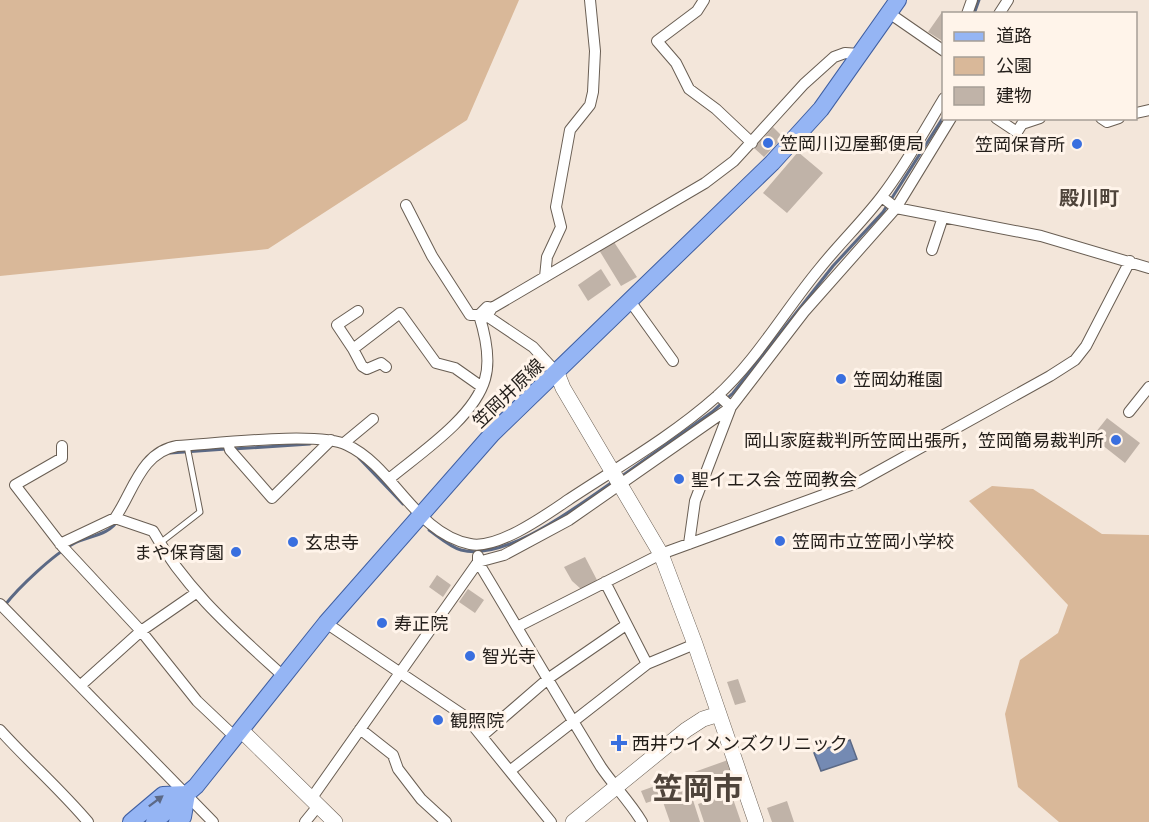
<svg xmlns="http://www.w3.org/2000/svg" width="1149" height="822" font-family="'Roboto Condensed','Noto Sans JP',sans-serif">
  <rect width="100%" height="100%" fill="#f3e6da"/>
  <path fill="#d9b899" d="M0,0H519L467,120L268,249L0,276Z
    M992,486L1033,489L1102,534L1149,535V822H1059L1018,787L1005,714L1020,660L1058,633L1068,605L969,501Z"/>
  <path fill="#748ab3" stroke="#5b6985" stroke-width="1.5" d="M850,740L857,759L821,771L814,753Z"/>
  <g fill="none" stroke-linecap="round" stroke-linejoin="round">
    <path stroke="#5b6985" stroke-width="3" d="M974,14L979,0
      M233,449L310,444
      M170,453L226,449
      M359,458L403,504
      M622,476L712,412L733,393L833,266L883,212L944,116
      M429,530C439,537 450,547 461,550C506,562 577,506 614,481
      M5,605C19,587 53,555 73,544C87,536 109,536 118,520"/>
  </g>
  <path fill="#c0b3a8" d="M942,12L944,13V42L928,32Z
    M773,127L783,137L764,157L754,148Z
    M798,152L823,173L787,213L763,193Z
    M614,242L637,277L621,286L599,250Z
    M601,269L611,285L588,301L578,285Z
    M1107,418L1140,443L1125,463L1092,437Z
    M585,557L597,580L581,589L572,581L564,567Z
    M437,575L451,585L443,597L429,587Z
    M468,589L484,600L475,613L459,602Z
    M738,679L746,702L735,705L727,682Z
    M728,760L735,782L692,797L700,822H670L663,802L657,804L655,800L646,803L641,791Z
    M731,793L741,822H704L698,804Z
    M787,801L794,822H772L767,808Z"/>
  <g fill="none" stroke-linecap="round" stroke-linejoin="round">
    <g stroke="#695e53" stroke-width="7">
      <path id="lane" d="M160,543L200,512L187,446"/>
    </g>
    <g stroke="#695e53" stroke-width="12">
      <path id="street" d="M704,0L697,11L657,41L676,63L689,89L716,109L752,143
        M889,13L944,51
        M967,14L972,0
        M999,14L1008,0
        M1136,113L1149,110
        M996,118L1017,132L1022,124L1040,118
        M1101,118L1107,122L1119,118
        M882,197L896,208L1041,236L1149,268
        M406,205L432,256L470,315H479
        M932,250L943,217
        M545,277L547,257L561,227L556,207L570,130L590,105L593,92L595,51L590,0
        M630,301L673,361
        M487,316L492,308L705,183L734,161L804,84L834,57L845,53L860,54
        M483,319L487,316L533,347L557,373
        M353,349L337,325L358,311
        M386,367L381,363L367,369L362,366L353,349L400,313L436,363L455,368L482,387
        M1129,412L1149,387
        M228,443L230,450L272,498L331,440
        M344,443L373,419
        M62,446V458L15,485L62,546L141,631L197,701L235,737
        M389,479C419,454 474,418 485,379C491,359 485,334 479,315L487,307L492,308
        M115,518C133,492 141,452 177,446C214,444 318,431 347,445C394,467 415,533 470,544C497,550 546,515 568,500C618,467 672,436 716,397C757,360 785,310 820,268C840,243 863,221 882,196C906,165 924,131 944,98
        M60,544L115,518L153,531C185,589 234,631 282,675
        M689,544L695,501L731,407L718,395
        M478,556V562C519,630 559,699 601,767C614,786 630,802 642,822
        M605,582L647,664
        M0,604L213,822
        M326,623L466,717L551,822
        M517,627L661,554L859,482L1050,376L1075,360L1086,346L1130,261
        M81,685L141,631L196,593
        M360,729L393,755L398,769L421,799L446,822
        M0,730C29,762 60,789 88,822
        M482,736L549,678L626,625
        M511,770L647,664L695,644
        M311,799L478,562L504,555L569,520L731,407L804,312L896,208L951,118
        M305,822L318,806"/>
    </g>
    <g stroke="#695e53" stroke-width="16">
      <path id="secondary" d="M557,373L563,388L661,554L695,644L756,822
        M241,730L335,822
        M573,822L686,730L703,719L719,714"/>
    </g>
    <g stroke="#3f5fa2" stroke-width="18">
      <path id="primary" d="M131,822L163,795L187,794
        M154,822L196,786L326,623L492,434L772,163L821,109L898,0
        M177,822L183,817L187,794"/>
    </g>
    <use href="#lane" stroke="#fff" stroke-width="5"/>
    <use href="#street" stroke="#fff" stroke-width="10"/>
    <use href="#secondary" stroke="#fff" stroke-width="15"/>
    <use href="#primary" stroke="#95b5f4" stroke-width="16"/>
  </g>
  <defs><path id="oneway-solid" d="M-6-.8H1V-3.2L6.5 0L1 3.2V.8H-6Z" transform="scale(1.5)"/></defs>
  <use fill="#5c6986" href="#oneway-solid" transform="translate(156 801) rotate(-37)"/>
  <g fill="#396fdf" stroke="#fff4ea" stroke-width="2">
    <circle cx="768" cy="143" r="6"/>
    <circle cx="1077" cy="144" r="6"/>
    <circle cx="841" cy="379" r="6"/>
    <circle cx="1116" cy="440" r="6"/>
    <circle cx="679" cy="479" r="6"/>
    <circle cx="780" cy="541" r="6"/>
    <circle cx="293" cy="542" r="6"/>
    <circle cx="236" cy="552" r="6"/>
    <circle cx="382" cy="623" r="6"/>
    <circle cx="470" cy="656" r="6"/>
    <circle cx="438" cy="720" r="6"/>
    <path d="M616 734h6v6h6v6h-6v6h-6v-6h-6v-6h6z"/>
  </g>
  <g text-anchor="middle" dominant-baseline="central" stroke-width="6" stroke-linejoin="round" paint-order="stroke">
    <g font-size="18" fill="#221d19" stroke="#fff4ea" text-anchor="start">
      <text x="780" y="143">笠岡川辺屋郵便局</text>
      <text x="1065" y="144" text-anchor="end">笠岡保育所</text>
      <text x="853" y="379">笠岡幼稚園</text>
      <text x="1104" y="440" text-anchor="end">岡山家庭裁判所笠岡出張所，笠岡簡易裁判所</text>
      <text x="691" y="479">聖イエス会 笠岡教会</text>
      <text x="792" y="541">笠岡市立笠岡小学校</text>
      <text x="305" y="542">玄忠寺</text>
      <text x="224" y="552" text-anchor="end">まや保育園</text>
      <text x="394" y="623">寿正院</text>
      <text x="482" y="656">智光寺</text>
      <text x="450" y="720">観照院</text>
      <text x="632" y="743">西井ウイメンズクリニック</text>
    </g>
    <g font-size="18" fill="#221d19" stroke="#fff4ea">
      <text transform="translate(508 393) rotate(-44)">笠岡井原線</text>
    </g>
    <g font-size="20" font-weight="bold" fill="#4f443b" stroke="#fff4ea">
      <text x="1089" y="198">殿川町</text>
    </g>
    <g font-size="30" font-weight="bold" fill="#4f443b" stroke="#fff4ea">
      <text x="698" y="788">笠岡市</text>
    </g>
  </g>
  <rect x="942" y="12" width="195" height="108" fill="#fff4ea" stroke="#a79e96" stroke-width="1.5"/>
  <rect x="954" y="32" width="30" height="9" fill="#95b5f4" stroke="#a79e96" stroke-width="1.5"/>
  <text x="996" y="42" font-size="18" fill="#221d19">道路</text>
  <rect x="954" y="57" width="30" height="18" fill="#d9b899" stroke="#a79e96" stroke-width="1.5"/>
  <text x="996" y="72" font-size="18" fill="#221d19">公園</text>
  <rect x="954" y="87" width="30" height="18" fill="#c0b3a8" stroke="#a79e96" stroke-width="1.5"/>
  <text x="996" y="102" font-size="18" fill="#221d19">建物</text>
</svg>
